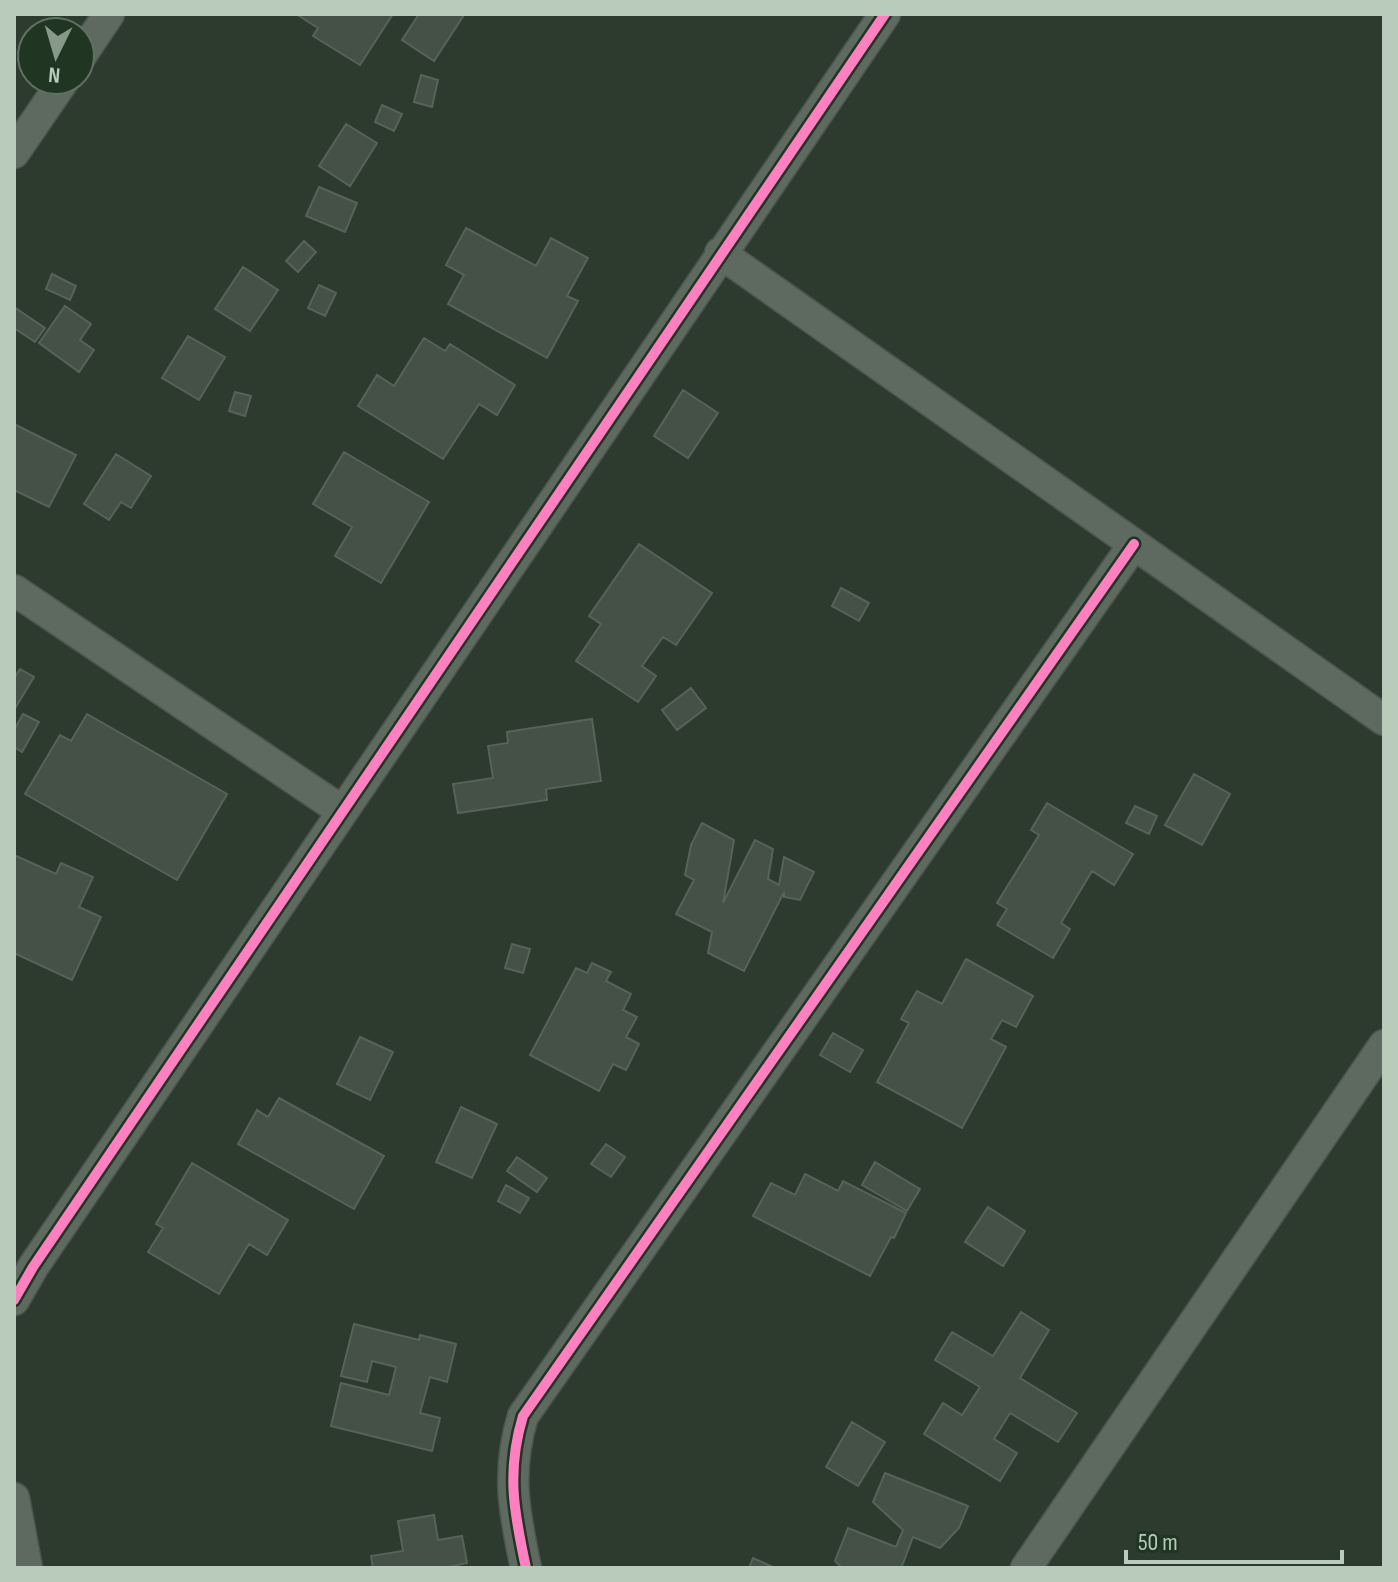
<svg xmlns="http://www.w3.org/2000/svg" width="1398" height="1582" font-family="'Sofia Sans Condensed',sans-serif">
  <rect width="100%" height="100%" fill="#2d3b2f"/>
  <path fill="#455046" stroke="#566357" stroke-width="2" d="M296,14H393L360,65L313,36L318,28Z
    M419,14L464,15L434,61L402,40Z
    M421,75L438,80L432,107L414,102Z
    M382,105L402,114L394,131L375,122Z
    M346,124L377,143L350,186L319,166Z
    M319,187L357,203L345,232L306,216Z
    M466,228L536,266L551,238L588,258L567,296L578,301L547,358L448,304L464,275L446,265Z
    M304,241L316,252L298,272L286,261Z
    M243,267L278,290L250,331L215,309Z
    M52,274L76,286L70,300L46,289Z
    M319,285L336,293L325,316L308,308Z
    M65,306L91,324L80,340L94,350L79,372L39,343Z
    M14,307L45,328L35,342L14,328Z
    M188,336L225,357L199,400L162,378Z
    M424,338L445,351L450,344L515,385L497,415L479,404L443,459L358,406L377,375L394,386Z
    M683,390L718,413L688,458L654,436Z
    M235,392L251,396L245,416L229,411Z
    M14,424L76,455L49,507L14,490Z
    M344,452L429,502L381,583L335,556L352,527L313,504Z
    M116,454L151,476L131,508L121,502L109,520L84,504Z
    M639,544L712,593L676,645L663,637L642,666L656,676L638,702L576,661L601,624L589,616Z
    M841,588L869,603L859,621L832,606Z
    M20,669L34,677L14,710V678Z
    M691,688L706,708L677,730L662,710Z
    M23,714L39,722L22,752L14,747V730Z
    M87,714L227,794L177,880L25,794L60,735L71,741Z
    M592,719L601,781L546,789L547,800L458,813L453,784L493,778L488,746L508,743L507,732Z
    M1194,774L1230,794L1202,845L1165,825Z
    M1047,803L1133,854L1114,885L1092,871L1061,923L1070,929L1053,958L997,925L1007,909L997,903L1039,835L1031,830Z
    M1135,806L1157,816L1149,834L1126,823Z
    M702,823L734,840L723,903L755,840L773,849L768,879L779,885L784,857L814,872L800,900L784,897V892L744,971L708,953L712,932L676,914L694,880L685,875L691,845Z
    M14,855L56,874L61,863L93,877L79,907L101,917L72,980L14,953Z
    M512,944L530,949L523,973L505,968Z
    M966,959L1033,996L1016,1027L1002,1020L991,1039L1006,1047L962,1128L877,1082L909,1023L901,1019L917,991L942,1004Z
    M592,963L611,972L606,981L631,994L623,1010L637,1017L626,1037L639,1044L626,1070L613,1064L599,1091L530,1055L576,968L587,973Z
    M833,1033L863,1050L850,1072L820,1055Z
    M360,1037L393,1052L370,1100L337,1084Z
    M279,1098L384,1156L354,1209L238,1144L257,1110L268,1117Z
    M461,1107L497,1124L472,1178L436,1162Z
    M606,1144L625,1157L611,1177L591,1164Z
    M517,1157L547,1178L537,1192L507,1171Z
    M875,1162L920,1189L907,1211L862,1185Z
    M192,1163L288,1220L267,1255L249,1244L219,1294L148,1252L163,1228L156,1224Z
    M805,1174L838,1191L843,1181L906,1213L894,1238L891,1237L870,1276L753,1216L771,1183L795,1195Z
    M506,1185L529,1198L520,1213L498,1201Z
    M988,1207L1025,1231L1003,1266L965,1242Z
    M1021,1312L1049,1330L1020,1378L1077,1413L1058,1442L1010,1413L994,1439L1017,1453L1000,1481L924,1434L943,1403L962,1415L980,1387L935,1360L952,1332L993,1356Z
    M354,1324L419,1340L420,1335L456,1344L447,1382L430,1377L420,1413L440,1418L432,1451L331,1426L341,1383L389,1395L396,1367L372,1361L367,1382L341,1376Z
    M852,1422L885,1442L858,1486L826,1467Z
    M885,1473L968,1506L959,1528L940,1548L913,1537L902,1566L905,1568H842L835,1561L848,1528L896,1547L903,1530L873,1502Z
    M434,1515L438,1540L462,1536L467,1563L444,1568H373L371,1556L403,1551L398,1521Z
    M753,1558L775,1568H749Z"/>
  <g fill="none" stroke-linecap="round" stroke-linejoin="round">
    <g stroke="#4b554c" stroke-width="33">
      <path id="street" d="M80,57L109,14
        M14,153L64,80
        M720,253L1384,720
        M14,590L342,811
        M14,1300L33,1267C316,849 598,430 885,14
        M14,1498L27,1568
        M526,1568C514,1512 506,1472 523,1416L1134,544
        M1026,1568L1384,1045"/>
    </g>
    <use href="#street" stroke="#5e6960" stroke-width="30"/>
    <g stroke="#203623" stroke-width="15">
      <path id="cycleway" d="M14,1300L33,1267C316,849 598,430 885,14
        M526,1568C514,1512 506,1472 523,1416L1134,544"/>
    </g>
    <use href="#cycleway" stroke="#ff80c0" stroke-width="10"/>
  </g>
  <rect width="1398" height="1582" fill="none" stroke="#b9cbbb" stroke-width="32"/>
  <g transform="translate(56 56) rotate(185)"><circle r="38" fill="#203623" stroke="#5d7260" stroke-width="2"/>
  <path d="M0-6L14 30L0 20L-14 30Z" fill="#88998a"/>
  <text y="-12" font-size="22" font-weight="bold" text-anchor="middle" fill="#b9cbbb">N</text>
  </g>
  <path d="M1126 1550v12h216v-12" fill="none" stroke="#b9cbbb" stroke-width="4"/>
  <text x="1138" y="1550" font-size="24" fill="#b9cbbb" stroke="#203623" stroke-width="6" paint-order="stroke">50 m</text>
</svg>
